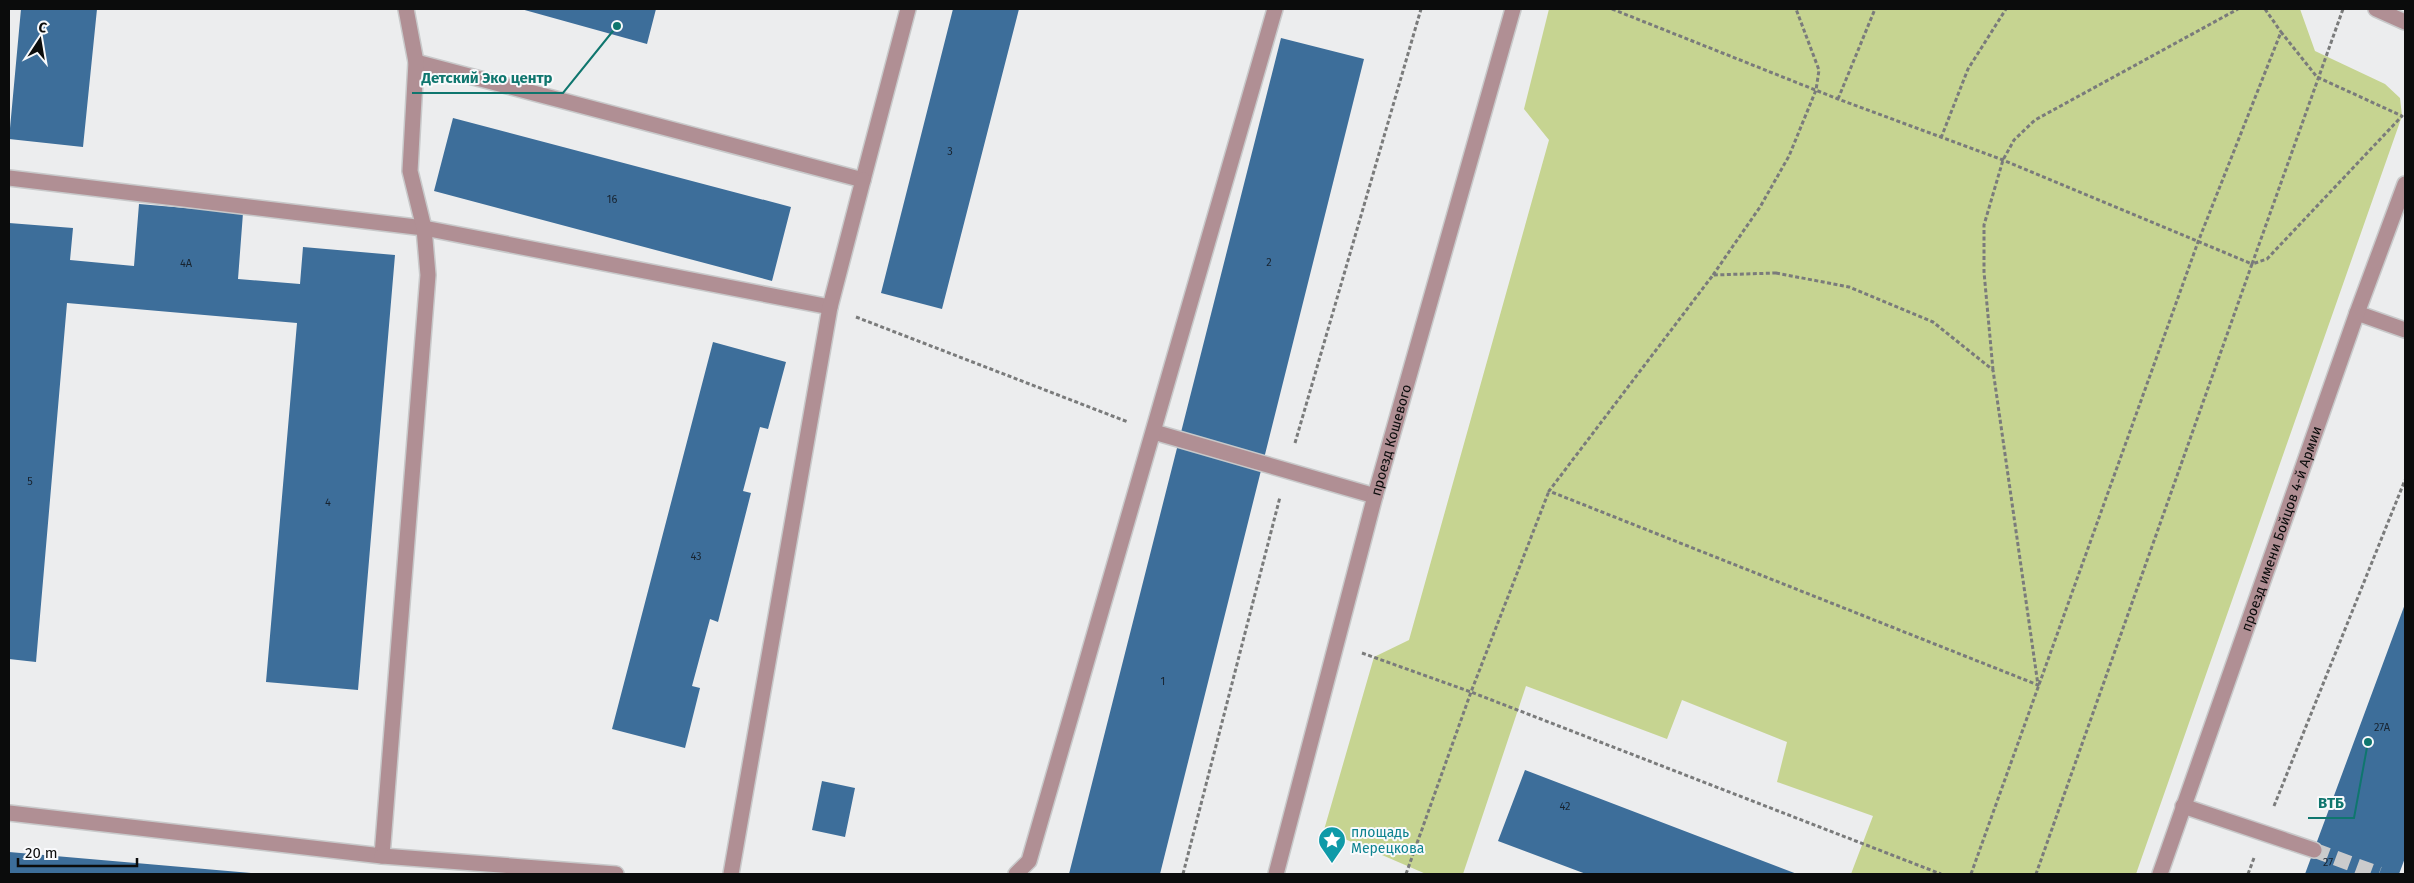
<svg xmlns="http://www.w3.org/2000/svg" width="2414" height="883" font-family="'Fira Sans',sans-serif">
  <rect width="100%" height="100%" fill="#ecedee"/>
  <path fill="#c6d491" d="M1549,9H2300L2315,51L2385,84L2400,98L2402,116L2136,874H1851L1873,816L1777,782L1787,742L1682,700L1667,739L1526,686L1463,874H1426L1324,830L1374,657L1409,640L1549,140L1524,109Z"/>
  <path fill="#3d6e9a" d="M21,9H97L83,147L9,139Z
    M521,9H656L647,44Z
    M953,9H1019L942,309L881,293Z
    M1281,38L1364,59L1160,874H1069Z
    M453,118L791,207L772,281L434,191Z
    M139,204L243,213L238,279L300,284L303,247L395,255L358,690L266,682L297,323L67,303L36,662L9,659V223L73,228L70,260L134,266Z
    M713,342L786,362L768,429L760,427L743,491L751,493L718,622L710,619L692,686L700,688L685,748L612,729Z
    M2405,604V858L2399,874H2305Z
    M1525,770L1797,874H1586L1498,841Z
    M822,781L855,788L845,837L812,830Z
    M9,852L251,873V874H9Z"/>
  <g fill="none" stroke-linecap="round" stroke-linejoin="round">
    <path stroke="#cacbcc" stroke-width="15" stroke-dasharray="15 8" stroke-linecap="butt" d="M2314,850L2379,874"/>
    <g stroke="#c8c9ca" stroke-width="18">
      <g id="minor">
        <path d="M2376,9L2405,22"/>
        <path d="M416,62L863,180L908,9"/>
        <path d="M9,178L424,228L830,307"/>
        <path d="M2357,313L2405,330"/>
        <path d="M1154,432L1375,496"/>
        <path d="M2183,806L2314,850"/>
        <path d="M9,813L382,856L428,275L424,228L410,171L416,62L406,9"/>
        <path d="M382,856L616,874"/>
        <path d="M731,874L830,307L863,180"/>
        <path d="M1016,874L1029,861L1275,9"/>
        <path id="s1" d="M1276,874L1375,496L1513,9"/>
        <path id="s2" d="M2160,874L2357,313L2405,184"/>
      </g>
    </g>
    <path stroke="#7a7b7b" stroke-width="3" stroke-dasharray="4 2.5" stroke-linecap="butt" d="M1612,9L1838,99L2003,160L2252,264L2343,9
      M2265,9L2281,32
      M1838,99L1875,9
      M1941,138L1968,69L2006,9
      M1776,273L1849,287L1933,322L1993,370L2038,685L1549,491L1713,275Z
      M1713,275L1760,207L1789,156L1816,90L1819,70L1796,9
      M856,317L1128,422
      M1993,370L1984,272V225L2003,160L2014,140L2035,120L2238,9
      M1295,443L1421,9
      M1362,653L1471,692L1941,874
      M2274,806L2405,480
      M1183,874L1280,497
      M1406,874L1471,692L1549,491
      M1971,874L2198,242L2281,32L2317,77L2402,116L2267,259L2252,264L2036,874
      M2248,874L2254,858"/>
    <use href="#minor" stroke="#b08f94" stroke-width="15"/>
  </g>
  <defs>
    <g id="sight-pin" transform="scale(1.4375)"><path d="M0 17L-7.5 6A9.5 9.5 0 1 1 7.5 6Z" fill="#0f9aa8" stroke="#f9fafc"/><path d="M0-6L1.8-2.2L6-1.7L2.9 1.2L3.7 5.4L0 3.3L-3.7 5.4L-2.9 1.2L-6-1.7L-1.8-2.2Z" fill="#fff"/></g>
  </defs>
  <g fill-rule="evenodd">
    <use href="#sight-pin" x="1332" y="840"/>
  </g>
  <g text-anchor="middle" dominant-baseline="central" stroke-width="4" stroke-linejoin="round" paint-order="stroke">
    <g font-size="11" fill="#182430">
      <text x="950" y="151">3</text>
      <text x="612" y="199">16</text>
      <text x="1269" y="262">2</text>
      <text x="186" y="263">4А</text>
      <text x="30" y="481">5</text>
      <text x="328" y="502">4</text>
      <text x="696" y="556">43</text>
      <text x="1163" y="681">1</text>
      <text x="2382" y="727">27А</text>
      <text x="1565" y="806">42</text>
      <text x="2328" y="862">27</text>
    </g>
    <g font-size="14" fill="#0b0c0c" stroke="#f9fafc">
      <text stroke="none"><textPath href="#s1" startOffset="449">проезд Кошевого</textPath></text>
      <text stroke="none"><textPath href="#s2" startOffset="366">проезд имени Бойцов 4-й Армии</textPath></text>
    </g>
    <g font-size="14" fill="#0d838f" stroke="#f9fafc" text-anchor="start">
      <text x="1351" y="832">площадь<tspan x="1351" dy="16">Мерецкова</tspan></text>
    </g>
  </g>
  <path fill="none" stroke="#0f766e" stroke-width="2" d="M617 26L563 93H412M2368 742L2354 818H2308"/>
  <g fill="#0f766e" stroke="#f9fafc" stroke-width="2">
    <circle cx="617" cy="26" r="5"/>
    <circle cx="2368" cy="742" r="5"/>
  </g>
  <g font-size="15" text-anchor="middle" font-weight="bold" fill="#0f766e" stroke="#f9fafc" stroke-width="4" stroke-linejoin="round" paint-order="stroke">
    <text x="487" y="83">Детский Эко центр</text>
    <text x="2331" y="808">ВТБ</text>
  </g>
  <rect width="2414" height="883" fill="none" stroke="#0b0c0c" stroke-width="20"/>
  <g transform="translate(40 40) rotate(12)" stroke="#f9fafc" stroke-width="4" paint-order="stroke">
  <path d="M0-4L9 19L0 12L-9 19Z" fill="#0b0c0c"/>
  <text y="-8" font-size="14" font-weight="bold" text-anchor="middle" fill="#0b0c0c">С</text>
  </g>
  <path d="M18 858v8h119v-8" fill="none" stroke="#0b0c0c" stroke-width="2.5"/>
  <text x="25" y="858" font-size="15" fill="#0b0c0c" stroke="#f9fafc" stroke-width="4" paint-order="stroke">20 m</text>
</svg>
